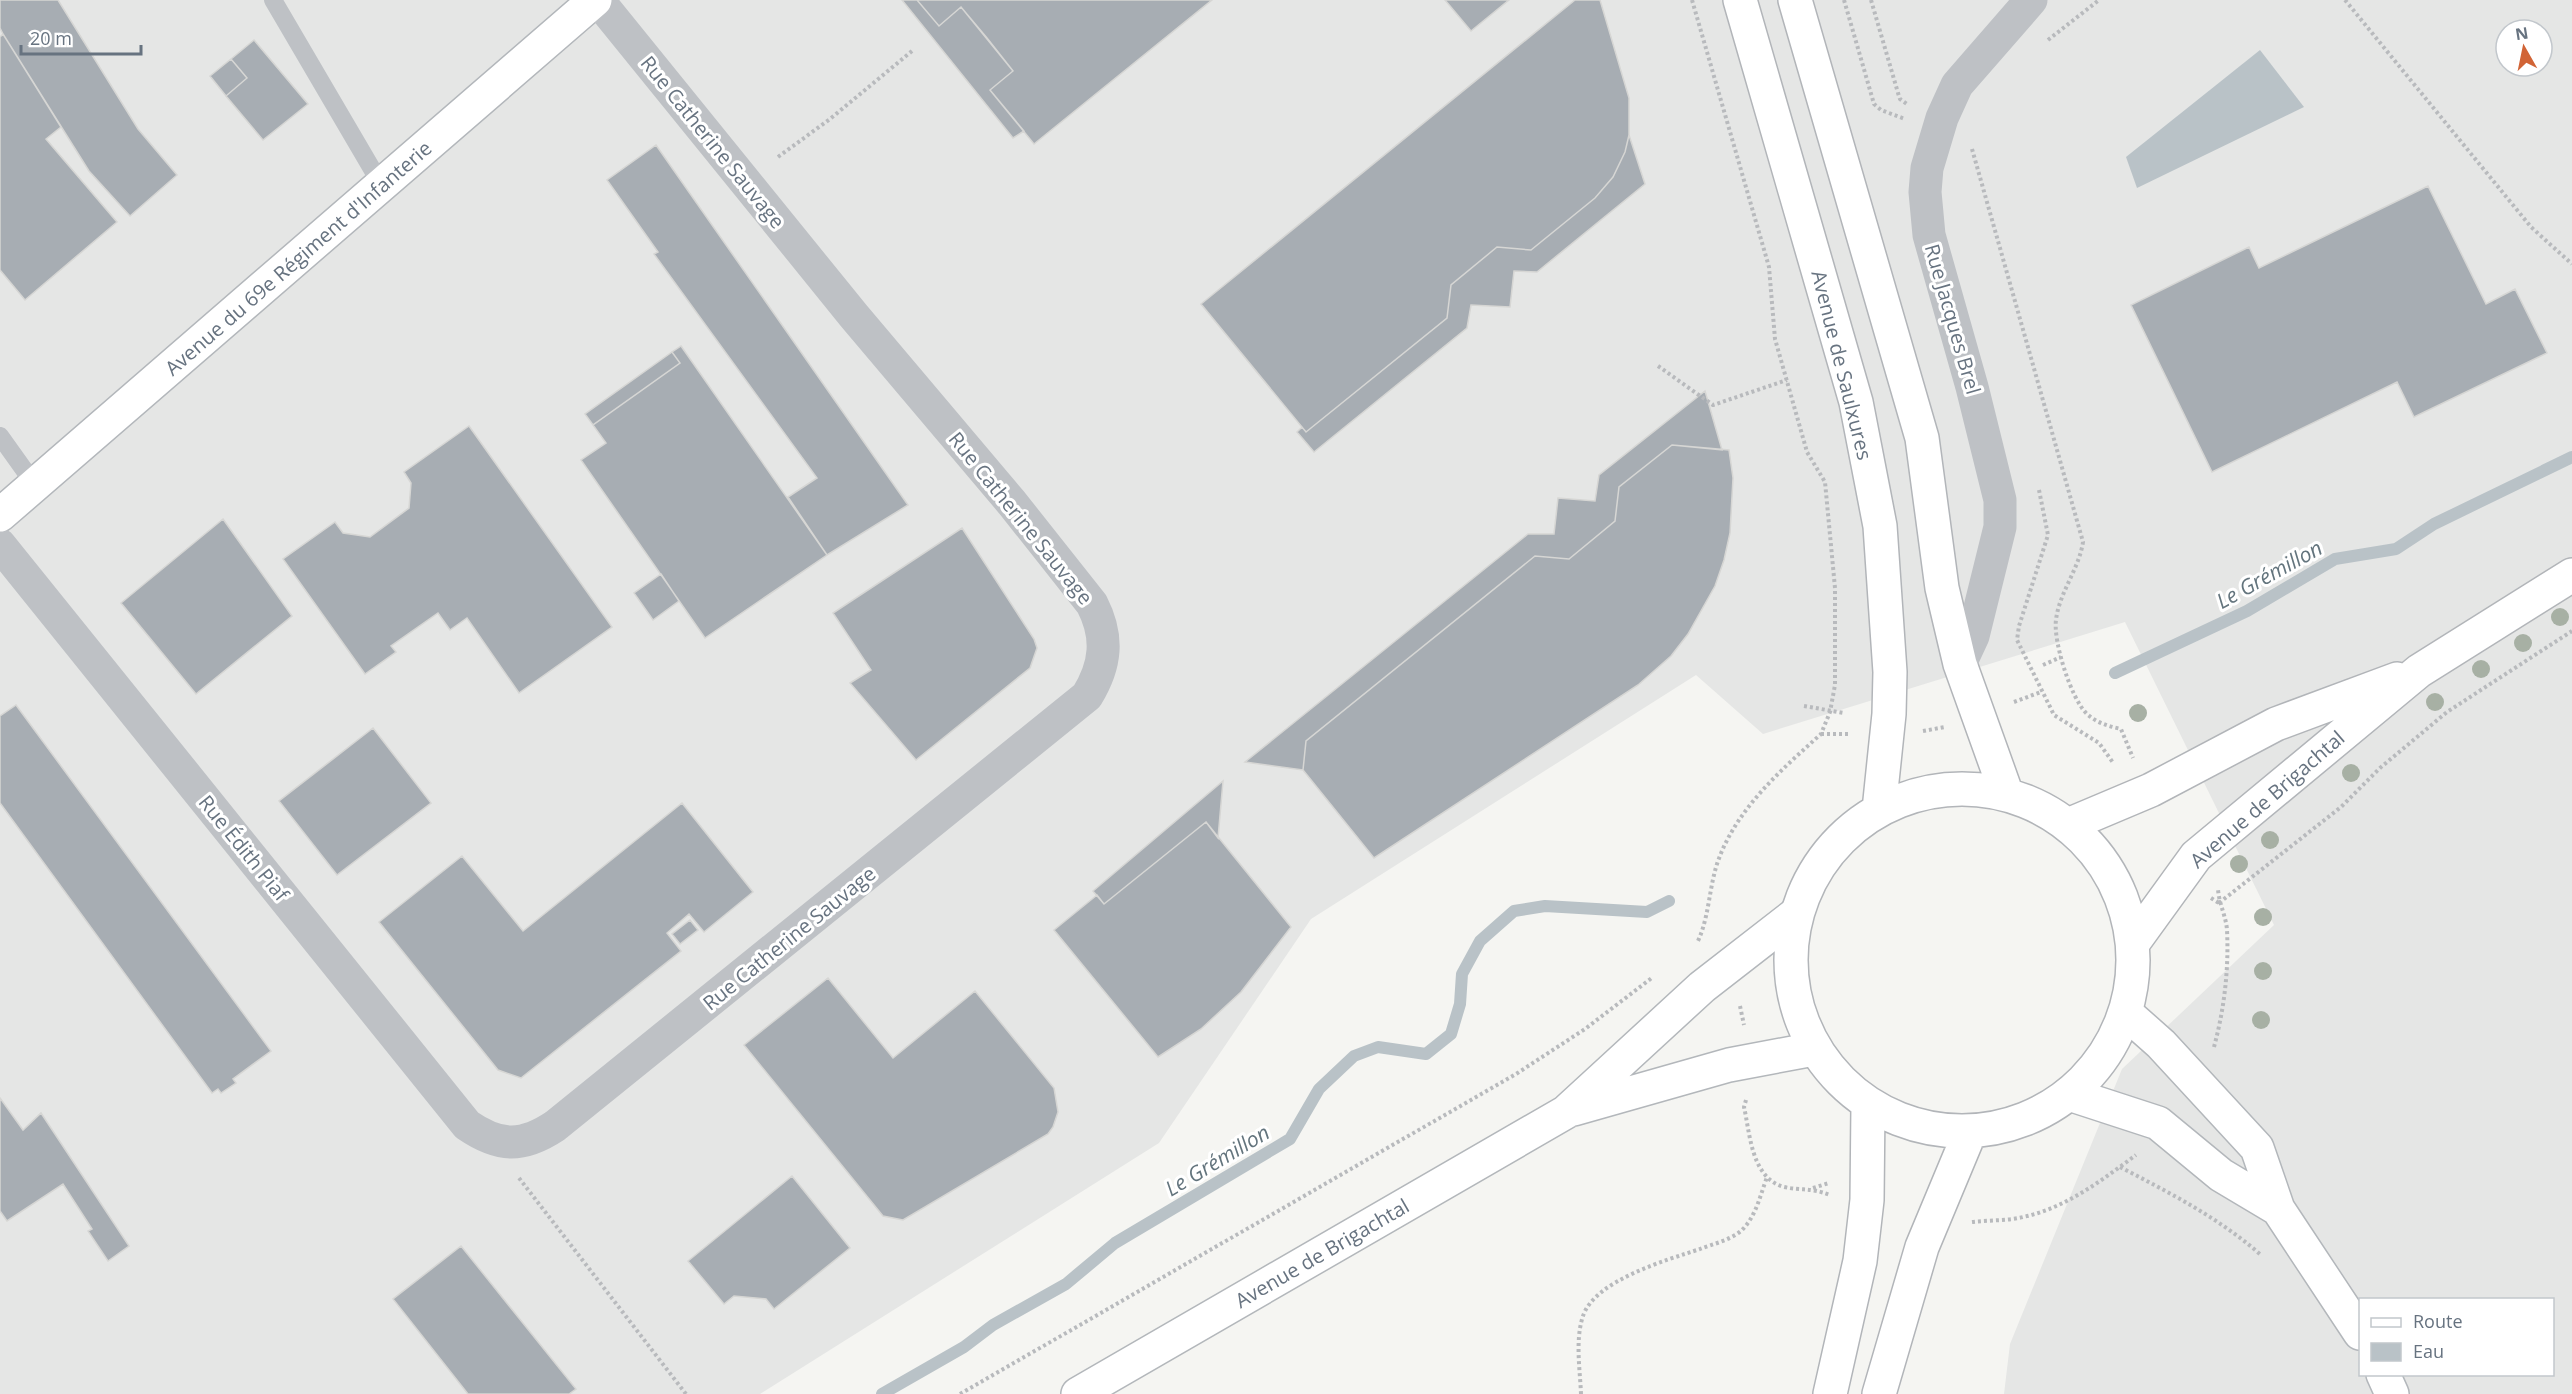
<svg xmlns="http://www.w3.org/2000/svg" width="2572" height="1394" font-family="'Open Sans',sans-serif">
  <rect width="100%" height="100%" fill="#f5f5f2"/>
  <path fill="#e5e6e5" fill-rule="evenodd" d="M0,0H2572V1394H2004L2010,1344L2122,1069L2274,925L2125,622L1763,734L1696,675L1311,919L1159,1143L760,1394H0ZM2506,30H2542V66H2506ZM2360,1300H2552V1374H2360Z"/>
  <path fill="#b9c2c7" d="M2260,50L2304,107L2137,188L2126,157Z"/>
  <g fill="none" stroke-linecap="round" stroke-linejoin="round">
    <path stroke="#b9c2c7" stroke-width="12" d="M2115,673L2247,611L2335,559L2396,549L2434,524L2572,457
      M882,1394L964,1347L993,1325L1066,1284L1115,1243L1290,1139L1319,1089L1354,1056L1378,1047L1426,1054L1451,1034L1460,1004L1462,974L1480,941L1514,911L1545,906L1647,912L1669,901"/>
  </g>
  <path fill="#a7adb3" stroke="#d6d6d4" stroke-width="1.5" d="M0,0H58L138,129L177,175L130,216L89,171L3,34L0,28Z
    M902,0H917L939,26L961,7L1013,71L990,90L1024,131L1013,138Z
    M917,0H1212L1034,144L990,90L1013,71L987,38L961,7L939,26Z
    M1445,0H1509L1471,31Z
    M1575,0H1600L1629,98V135L1625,152L1613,177L1595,198L1531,250L1497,247L1451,285L1447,318L1306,432L1201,304Z
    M3,34L61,127L46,139L117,222L25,300L0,270V37Z
    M254,40L308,104L263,140L226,96L247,78L231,59Z
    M231,59L247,78L226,96L210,76Z
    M1629,135L1645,184L1537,272L1514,271L1510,307L1471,305L1467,328L1314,452L1297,432L1302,427L1306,432L1447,318L1451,285L1497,247L1531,250L1595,198L1613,177L1625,152Z
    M656,145L908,505L827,555L788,497L817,478L654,254L658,252L607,180Z
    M2428,186L2486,304L2515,289L2547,353L2414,417L2397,382L2212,472L2131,305L2249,247L2259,268Z
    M681,346L827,555L705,638L581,460L606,443L593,425L680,363L672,352Z
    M672,352L680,363L593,425L585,414Z
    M1705,391L1722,450L1672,445L1619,487L1615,521L1569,559L1535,556L1306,741L1303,770L1245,762L1528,534H1554L1558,498L1595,501L1599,475Z
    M469,426L612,627L519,693L467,618L450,630L438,613L391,646L396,652L365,674L283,559L335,522L343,533L370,537L409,508L411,483L404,472Z
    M1672,445L1729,450L1733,478L1730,533L1724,560L1715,586L1688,634L1671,656L1638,685L1374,858L1303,770L1306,741L1535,556L1569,559L1615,521L1619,487Z
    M223,519L292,616L196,694L121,603Z
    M962,528L1034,639L1037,648L1030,668L916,760L850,683L871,670L833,613Z
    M661,574L679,601L653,620L634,593Z
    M16,705L271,1051L233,1079L236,1083L221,1093L218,1089L212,1093L0,803V716Z
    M373,728L431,803L337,875L279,801Z
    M1223,781L1218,838L1206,822L1104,904L1093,891Z
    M682,803L753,892L704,932L689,914L667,933L681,951L521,1078L498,1070L379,922L462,856L523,931Z
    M1206,822L1291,927L1241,992L1201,1029L1158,1057L1054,930L1097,895L1104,904Z
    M690,920L698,930L680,944L672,934Z
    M828,978L893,1058L975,991L1054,1088L1058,1112L1053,1127L1048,1134L903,1220L883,1216L744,1045Z
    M0,1098L23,1130L41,1113L129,1246L108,1261L88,1231L92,1229L63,1184L7,1221L0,1211Z
    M792,1176L850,1248L774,1309L766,1299L734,1296L724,1304L688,1261Z
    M461,1246L576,1389L569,1394H468L393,1299Z"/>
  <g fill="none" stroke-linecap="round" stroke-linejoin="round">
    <g stroke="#b3b7bb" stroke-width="36">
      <path id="secondary" d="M0,515L595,0
        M2126,1013L2161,1044L2257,1148L2278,1209L2360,1333
        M2069,1094L2158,1123L2221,1175L2278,1209
        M1574,1109L1729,1065L1814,1049
        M2383,1374L2392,1394
        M1078,1394L1566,1112L1702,987L1796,914"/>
    </g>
    <g stroke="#b2b5b9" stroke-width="36">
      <path id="primary" d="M1740,0L1856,402L1880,526L1890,672L1889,714L1879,810
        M1795,0L1922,438L1942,588L1960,664L2007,795
        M1791 960a171 171 0 1 1 342 0a171 171 0 1 1-342 0Z
        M2068,825L2151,790L2276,724L2397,679
        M2133,943L2196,856L2419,671L2572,575
        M1830,1394L1860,1261L1867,1200L1868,1105
        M1879,1394L1922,1247L1970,1132"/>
    </g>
    <path stroke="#b8babd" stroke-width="4" stroke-dasharray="3 3" stroke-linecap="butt" d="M1692,0L1769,267L1775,339L1807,452L1825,482L1835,588V685L1830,712L1821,734C1780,771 1735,810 1717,864C1709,889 1709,917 1698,941
      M1844,0L1874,104L1881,110L1905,119
      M1871,0L1898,93L1900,99L1907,104
      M2345,0L2531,227L2572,264
      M2048,40L2099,0
      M1972,149L2083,542C2079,569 2059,593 2056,620C2053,641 2071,699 2087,714C2097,723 2108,726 2121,729L2133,758
      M778,157L830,119L912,51
      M1658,366L1713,405L1787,380
      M2039,490L2048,535L2019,626L2017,640L2054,715L2099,743L2114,764
      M2043,665L2061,657
      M2014,702L2041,692
      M1804,706L1844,713
      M1923,731L1945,727
      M1821,734H1849
      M2211,898L2219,903
      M2219,903L2341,807L2380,768L2447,712L2572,631
      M1740,1006L1744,1025
      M2214,1047C2224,1010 2229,970 2227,930C2226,916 2219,904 2218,889
      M1746,1100L1744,1107C1750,1133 1751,1178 1784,1187C1802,1191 1809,1187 1830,1195
      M2120,1167C2170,1193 2219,1218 2261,1255
      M519,1178L686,1394
      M1813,1188L1829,1183
      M1972,1222C1989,1220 2007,1221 2023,1217C2066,1208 2102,1180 2136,1155
      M960,1394L1516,1074L1585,1029L1653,977
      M1581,1394C1580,1369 1575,1340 1583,1316C1595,1280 1667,1260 1700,1249C1713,1244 1731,1240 1742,1230C1756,1216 1760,1196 1767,1177"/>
    <path stroke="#bec1c5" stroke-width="18" d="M273,0L382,186
      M0,436L35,485"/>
    <path stroke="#bec1c5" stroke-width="33" d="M0,545L467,1125C499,1147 522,1148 555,1126L1087,696C1106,665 1109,637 1092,604L1012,503L854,316L598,0
      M1960,664L1973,636L2000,527V500L1972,387L1929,235L1925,192L1927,168L1942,118L1957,85L2031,0"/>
    <use href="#secondary" stroke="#fff" stroke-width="33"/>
    <use href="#primary" stroke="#fff" stroke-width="33"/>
  </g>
  <g fill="#a7b0a4">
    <circle cx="2560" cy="617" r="9"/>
    <circle cx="2523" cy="643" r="9"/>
    <circle cx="2481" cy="669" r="9"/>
    <circle cx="2435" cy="702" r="9"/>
    <circle cx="2138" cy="713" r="9"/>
    <circle cx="2351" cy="773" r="9"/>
    <circle cx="2270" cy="840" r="9"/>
    <circle cx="2239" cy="864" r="9"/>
    <circle cx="2263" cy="917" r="9"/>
    <circle cx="2263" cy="971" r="9"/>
    <circle cx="2261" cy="1020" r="9"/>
  </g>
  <g text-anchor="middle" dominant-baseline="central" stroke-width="6" stroke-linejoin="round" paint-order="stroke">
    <g font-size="20" fill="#677380" stroke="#fff">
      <text transform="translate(713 142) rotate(51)">Rue Catherine Sauvage</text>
      <text transform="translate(298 258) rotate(-41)">Avenue du 69e Régiment d'Infanterie</text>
      <text transform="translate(1953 319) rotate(74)">Rue Jacques Brel</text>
      <text transform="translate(1842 365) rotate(76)">Avenue de Saulxures</text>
      <text transform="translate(1021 518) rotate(51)">Rue Catherine Sauvage</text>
      <text transform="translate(2267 799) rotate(-41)">Avenue de Brigachtal</text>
      <text transform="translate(244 848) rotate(51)">Rue Édith Piaf</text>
      <text transform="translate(789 938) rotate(-39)">Rue Catherine Sauvage</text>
      <text transform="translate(1322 1253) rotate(-30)">Avenue de Brigachtal</text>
    </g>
    <g font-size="21" font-style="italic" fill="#63747d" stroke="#fff">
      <text transform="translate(2269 574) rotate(-29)">Le Grémillon</text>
      <text transform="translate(1217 1160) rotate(-31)">Le Grémillon</text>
    </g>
  </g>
  <rect x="2359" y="1298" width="195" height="78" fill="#ffffff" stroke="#c2c7cc" stroke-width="1.5"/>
  <rect x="2371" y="1318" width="30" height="9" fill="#ffffff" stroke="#c2c7cc" stroke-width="1.5"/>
  <text x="2413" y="1328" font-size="18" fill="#677380">Route</text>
  <rect x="2371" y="1343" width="30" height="18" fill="#b9c2c7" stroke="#c2c7cc" stroke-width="1.5"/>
  <text x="2413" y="1358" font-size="18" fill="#677380">Eau</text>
  <g transform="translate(2524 48) rotate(351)"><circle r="28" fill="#ffffff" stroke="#c2c7cc" stroke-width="1.5"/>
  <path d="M0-4.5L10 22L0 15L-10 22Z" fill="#d16436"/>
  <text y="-9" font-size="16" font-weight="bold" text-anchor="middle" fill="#677380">N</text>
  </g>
  <path d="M21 45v9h120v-9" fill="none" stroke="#677380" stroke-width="3"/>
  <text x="30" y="45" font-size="18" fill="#677380" stroke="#ffffff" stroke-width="4.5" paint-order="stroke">20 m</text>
</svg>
